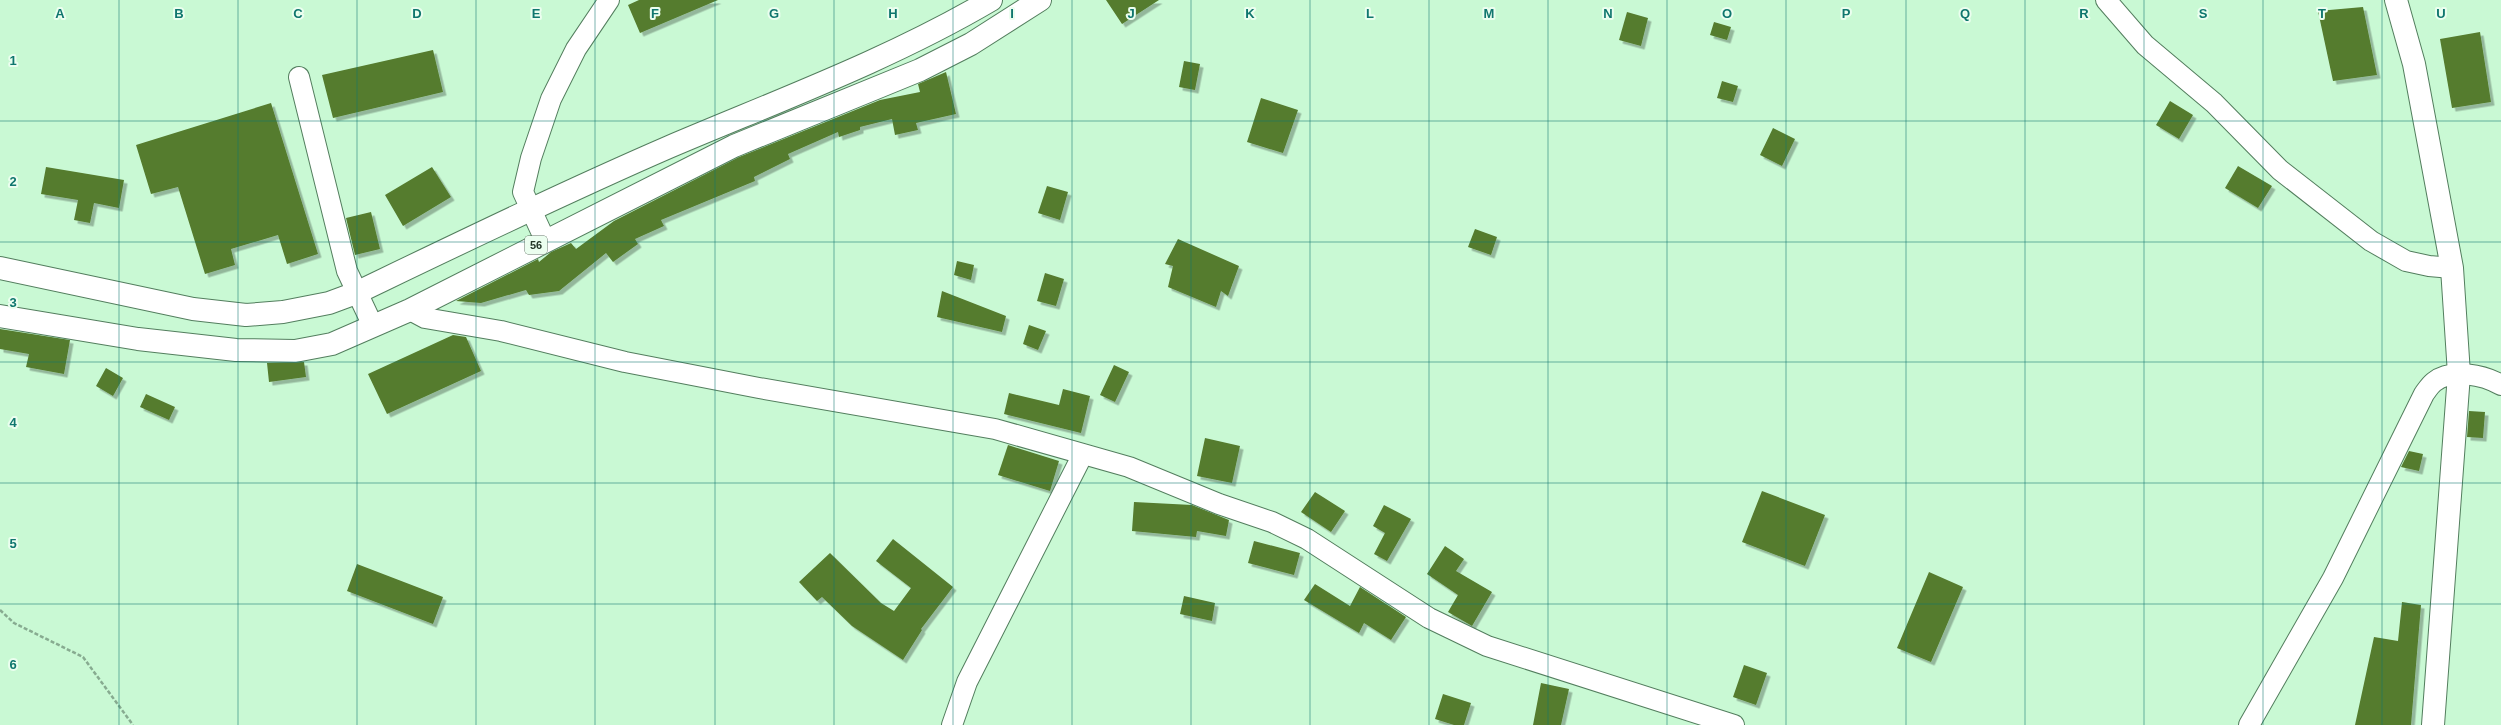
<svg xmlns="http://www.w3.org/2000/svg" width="2501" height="725" font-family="Arial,sans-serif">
  <defs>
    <filter id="shadow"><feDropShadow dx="3.5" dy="3.5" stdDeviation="0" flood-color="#0004"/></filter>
  </defs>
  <rect width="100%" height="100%" fill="#c9f9d4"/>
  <path fill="#547b2e" filter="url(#shadow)" d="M639,0H718L640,33L628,5Z
    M1106,0H1159L1122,24Z
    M2363,7L2377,75L2333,81L2318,11Z
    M1627,12L1648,18L1641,46L1619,40Z
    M1714,22L1731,27L1727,40L1710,35Z
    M2480,32L2491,102L2452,108L2440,39Z
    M433,50L443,92L333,118L322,75Z
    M1184,61L1200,64L1195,90L1179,87Z
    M946,72L956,114L916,123L918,130L895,135L892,119L860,127V130L839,137L838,132L788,154L790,159L754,177L755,181L661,220L664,226L635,239L638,244L613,262L606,253L559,291L529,295L526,290L481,303L456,301L538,259L539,262L551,252L571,243L576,249L614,221L739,157L880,100L920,92L918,84Z
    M1722,81L1738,86L1733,102L1717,98Z
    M1261,98L1298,110L1283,153L1247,142Z
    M2170,101L2193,115L2179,139L2156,125Z
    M271,103L318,254L287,264L278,235L231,249L235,265L205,274L178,187L151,194L136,145Z
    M1773,128L1795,139L1782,166L1760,155Z
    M2238,166L2272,186L2258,208L2225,188Z
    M46,167L124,180L119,208L94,203L90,223L74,220L78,200L41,194Z
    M432,167L451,197L403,226L385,195Z
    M1047,186L1068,192L1060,220L1038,213Z
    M371,212L380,249L355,255L346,218Z
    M1475,229L1497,237L1491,255L1468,247Z
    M1178,239L1239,266L1228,296L1221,291L1216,307L1168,287L1173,266L1165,264Z
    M957,261L974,265L971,280L954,275Z
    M1045,273L1064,279L1056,306L1037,301Z
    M942,291L1006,316L1002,332L937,317Z
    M1029,325L1046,331L1038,350L1023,344Z
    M0,329L70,340L64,374L26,367L29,354L0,349Z
    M453,335L466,337L481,371L387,414L368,374Z
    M304,362L306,377L269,382L267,363Z
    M1114,365L1129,372L1115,402L1100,395Z
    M106,368L123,378L113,396L96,386Z
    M1063,389L1090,396L1081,433L1004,414L1009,393L1059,405Z
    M146,394L175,407L169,420L140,407Z
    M2469,411L2485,412L2483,438L2467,437Z
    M1205,438L1240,446L1232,483L1197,476Z
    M1008,445L1059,461L1050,491L998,475Z
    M2409,451L2423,454L2419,471L2401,467Z
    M1762,491L1825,515L1805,566L1742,542Z
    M1315,492L1345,511L1331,532L1301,512Z
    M1134,502L1192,505L1229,520L1226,536L1197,531L1196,537L1132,531Z
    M1384,505L1411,519L1387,561L1374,554L1385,533L1373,526Z
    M893,539L953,587L921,629L922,630L903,660L852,626L822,597L817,601L799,582L830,553L881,603L894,611L911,588L876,561Z
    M1254,541L1300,553L1294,575L1248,563Z
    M1445,546L1464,559L1456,571L1492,592L1472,626L1448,612L1458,595L1427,574Z
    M357,564L443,597L433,624L347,591Z
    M1929,572L1963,587L1931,662L1897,648Z
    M1315,584L1350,606L1360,587L1406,617L1391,640L1364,623L1359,633L1304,600Z
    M1184,596L1215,603L1212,621L1180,614Z
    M2402,602L2421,605L2411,725H2355L2374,637L2398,641Z
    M1744,665L1767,673L1756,705L1733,697Z
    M1541,683L1569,689L1561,725H1533Z
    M1443,694L1471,703L1464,725H1454L1435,719Z"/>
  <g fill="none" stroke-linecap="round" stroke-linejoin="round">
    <g stroke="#537e5e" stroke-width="22">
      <path id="minor" d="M2106,0L2145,45L2214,103L2280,170L2371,241L2406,261L2429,266L2452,268
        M299,77L347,271L373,326
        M545,240L523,192L531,158L551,99L576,49L609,0
        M410,310L425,318L501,331L625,362L759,388L995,429L1129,467L1219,504L1272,522L1307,539L1429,618L1487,646L1734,725
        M952,725L967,682L1083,454
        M2249,725L2333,578L2424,394C2427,390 2430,385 2434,382C2452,368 2484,375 2501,385"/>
    </g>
    <g stroke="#537e5e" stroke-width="24">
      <path id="secondary" d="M2396,0L2414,64L2452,268L2459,374L2433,725"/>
    </g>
    <g stroke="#537e5e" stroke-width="24">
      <path id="primary" d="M0,268L193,309L246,315L283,312L329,303L356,293C460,243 563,193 669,147C777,101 889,60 991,0
        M0,316L138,339L236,350L295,351L332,344L410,310L734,146L920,70L971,44L1040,0"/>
    </g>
    <path stroke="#87ab90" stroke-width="2.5" stroke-dasharray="4 2" stroke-linecap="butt" d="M0,610L14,623L83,657L133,725"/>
    <use href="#minor" stroke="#fff" stroke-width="20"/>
    <use href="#secondary" stroke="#fff" stroke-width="22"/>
    <use href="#primary" stroke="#fff" stroke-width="22"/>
  </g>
  <path fill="none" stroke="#0f766e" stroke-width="1" stroke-opacity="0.55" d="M119,0V725M238,0V725M357,0V725M476,0V725M595,0V725M715,0V725M834,0V725M953,0V725M1072,0V725M1191,0V725M1310,0V725M1429,0V725M1548,0V725M1667,0V725M1786,0V725M1906,0V725M2025,0V725M2144,0V725M2263,0V725M2382,0V725M0,121H2501M0,242H2501M0,362H2501M0,483H2501M0,604H2501"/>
  <g text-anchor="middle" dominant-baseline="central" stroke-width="4" stroke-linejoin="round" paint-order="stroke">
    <rect fill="#ebfeef" stroke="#607264" stroke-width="1" x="525" y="236" width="22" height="18" rx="3"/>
    <g font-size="11" font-weight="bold" fill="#243628">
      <text x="536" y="245">56</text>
    </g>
  </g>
  <g font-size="13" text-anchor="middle" font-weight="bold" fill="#0f766e" stroke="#ebfeef" stroke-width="4" stroke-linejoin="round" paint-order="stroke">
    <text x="60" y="18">A</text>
    <text x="179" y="18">B</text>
    <text x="298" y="18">C</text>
    <text x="417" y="18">D</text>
    <text x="536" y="18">E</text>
    <text x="655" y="18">F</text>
    <text x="774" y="18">G</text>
    <text x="893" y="18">H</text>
    <text x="1012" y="18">I</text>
    <text x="1131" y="18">J</text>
    <text x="1250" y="18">K</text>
    <text x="1370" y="18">L</text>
    <text x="1489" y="18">M</text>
    <text x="1608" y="18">N</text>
    <text x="1727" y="18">O</text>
    <text x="1846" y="18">P</text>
    <text x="1965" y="18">Q</text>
    <text x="2084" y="18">R</text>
    <text x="2203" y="18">S</text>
    <text x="2322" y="18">T</text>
    <text x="2441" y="18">U</text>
    <text x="13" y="65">1</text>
    <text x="13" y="186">2</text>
    <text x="13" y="307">3</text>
    <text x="13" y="427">4</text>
    <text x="13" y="548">5</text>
    <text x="13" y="669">6</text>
  </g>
</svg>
